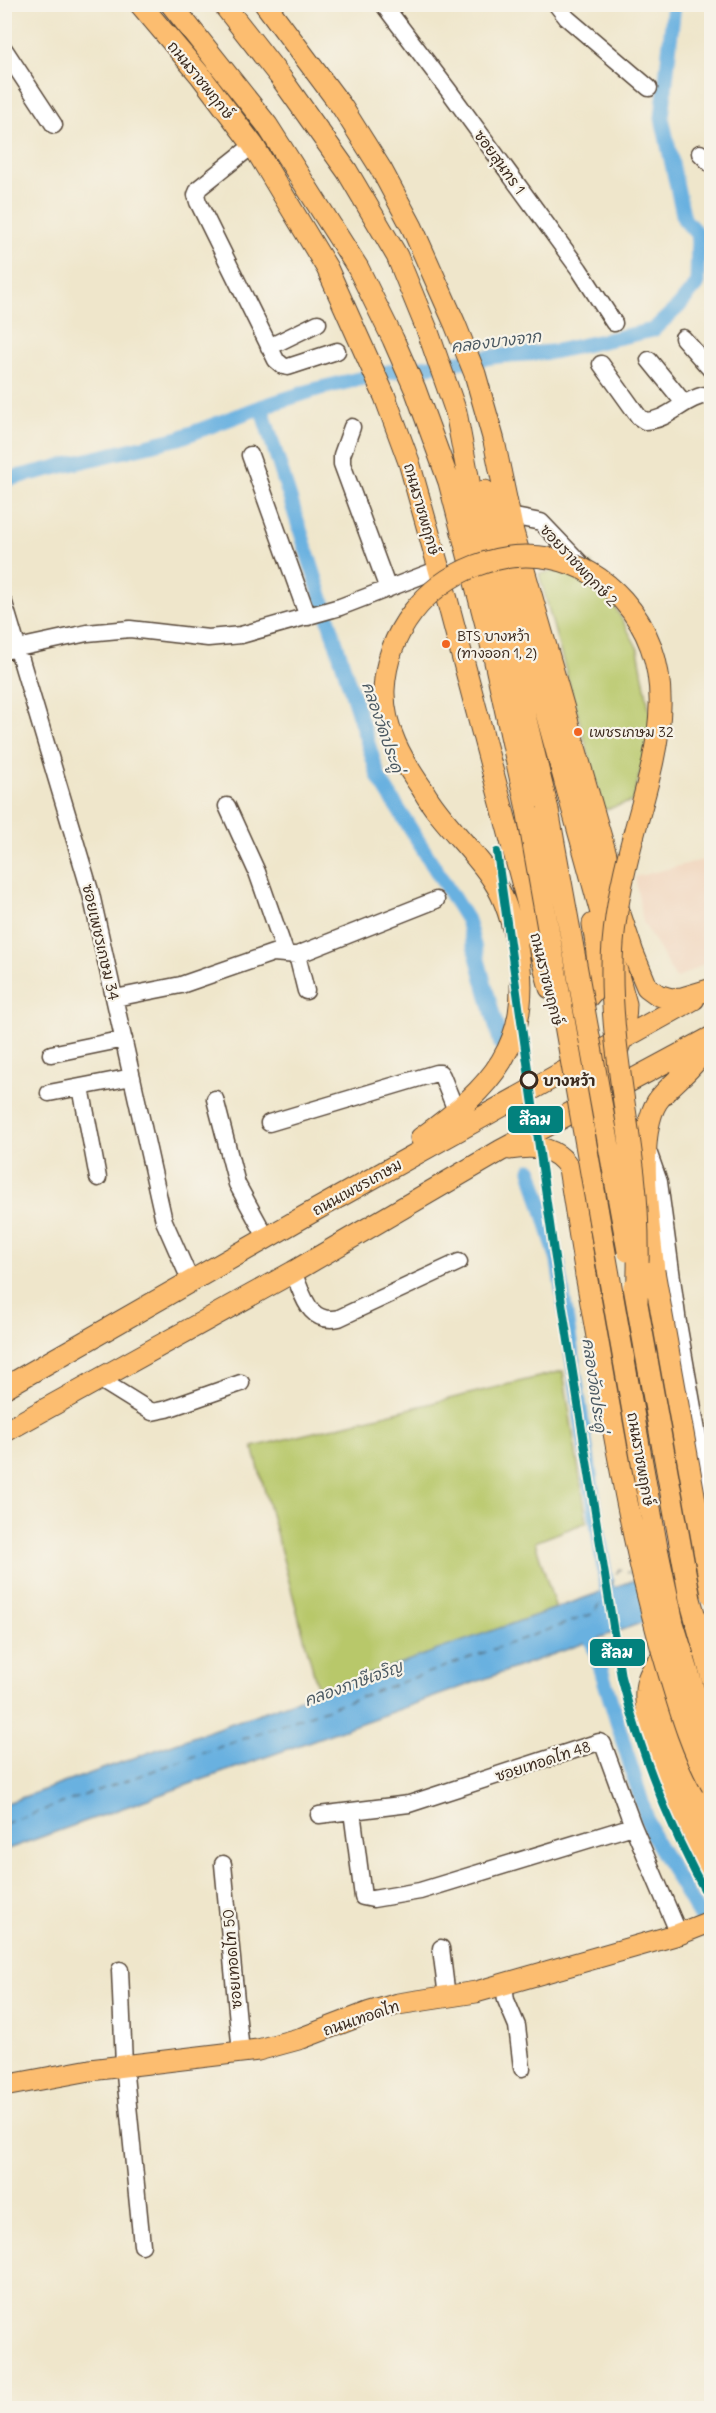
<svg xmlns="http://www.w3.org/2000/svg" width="716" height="2413" font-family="Delius,'Playpen Sans Thai',sans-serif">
  <rect width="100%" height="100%" fill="#f7f3e8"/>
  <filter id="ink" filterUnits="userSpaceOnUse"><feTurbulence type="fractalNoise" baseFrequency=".0167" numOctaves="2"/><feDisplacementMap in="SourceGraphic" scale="12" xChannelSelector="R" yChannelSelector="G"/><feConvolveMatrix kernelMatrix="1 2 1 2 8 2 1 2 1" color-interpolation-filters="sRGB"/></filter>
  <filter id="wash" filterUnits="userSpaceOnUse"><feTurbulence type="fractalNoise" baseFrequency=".008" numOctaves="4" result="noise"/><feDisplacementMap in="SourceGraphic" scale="24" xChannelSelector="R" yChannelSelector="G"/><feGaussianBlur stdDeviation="1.35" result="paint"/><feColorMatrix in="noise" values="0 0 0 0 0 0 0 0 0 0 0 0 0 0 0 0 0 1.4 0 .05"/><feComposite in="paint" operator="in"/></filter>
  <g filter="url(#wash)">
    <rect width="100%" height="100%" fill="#efe6cb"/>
    <path fill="#f1d5bd" d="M711,858V960L676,979L643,922L635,877Z"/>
    <path fill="#b8c86b" stroke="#7a7944" stroke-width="1.5" d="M591,563L638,649L652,725L633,801L604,810L539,574Z
      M563,1371L587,1522L535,1542L556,1609L319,1693L253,1447Z"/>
    <path fill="#69b1e0" stroke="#526e7f" stroke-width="1.5" d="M711,1553V1598L5,1850L4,1804Z"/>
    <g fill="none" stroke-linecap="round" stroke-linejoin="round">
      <path stroke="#69b1e0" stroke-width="15" d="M261,407L379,778L467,920L501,1044
        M4,480L179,438L261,407L317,389L388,372L498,356L552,352L653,330L679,306L697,284L698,235L684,219L662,118L674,4
        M531,1170L558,1261L610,1609
        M587,1624L652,1835L712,1937"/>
      <path stroke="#4b5962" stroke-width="1.5" stroke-dasharray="8 6" stroke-linecap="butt" d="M4,1824L595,1613L619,1569L631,1573"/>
    </g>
  </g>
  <g filter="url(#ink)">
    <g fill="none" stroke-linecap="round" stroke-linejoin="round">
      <g stroke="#564638" stroke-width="19">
        <path id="minor" d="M383,4L449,91L579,269L614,323
          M556,4L567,18L649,88
          M4,49L54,125
          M253,145L199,188L196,195L198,202L276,360L283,366L288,367L337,351
          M700,153L712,165
          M683,338L712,371
          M269,347L318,323
          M649,360L684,403
          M601,364L639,417L645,421C670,421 684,396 712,394
          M352,427L342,455V464L388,589
          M250,455L308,617
          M510,516L541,522L587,570
          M4,603L91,894L164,1221L191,1282
          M4,651L87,633L130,629L208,638L241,635L340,607L439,569
          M227,806L257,872L285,952
          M297,955L306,991
          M115,998L181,985L273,953L297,955L436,900
          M51,1054L124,1039
          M81,1087L98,1178
          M49,1093L132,1077
          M215,1099L237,1184L267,1239
          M269,1123L436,1073H440L442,1076L457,1113
          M649,1154L659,1182L678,1323L712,1516
          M293,1272C303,1294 308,1325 339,1318L459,1262
          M99,1379L152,1412L167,1409L241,1383
          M657,1521C662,1552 701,1548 712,1525
          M352,1811L363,1897L373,1899L420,1891L633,1826
          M319,1815L409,1804L599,1742L603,1744L633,1826L679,1934
          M223,1864L241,2053
          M441,1948L447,1997
          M120,1970L124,2065L142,2245
          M504,1985L506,2000L517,2026L522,2068"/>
      </g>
      <g stroke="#564638" stroke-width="23">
        <path id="major" d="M140,4L200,75L253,145L327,268L385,397L409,462L439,569L550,988
          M171,4L267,125L358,268L393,339L415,389L449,482L492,648L527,809
          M223,4L281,78L347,171L397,256L428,332L456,412L473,503L548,810
          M265,4L342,107L381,169L412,227L455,324L475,374L494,441L513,532L606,855L615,899L633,953L647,987L658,995L671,999L682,998L712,989
          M485,491L626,1004C625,1040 615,1067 589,1093
          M551,983C556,992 563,1003 575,1002C608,1000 596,944 593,924
          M421,1138C491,1088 533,1045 518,953C514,929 507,901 493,880C474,850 439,820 423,790
          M510,1149C533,1145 556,1146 569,1168L586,1275
          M654,1271C650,1230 635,1137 657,1102C670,1082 701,1066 705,1042
          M4,1388L312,1212L694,999
          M4,1432L293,1272L500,1151L712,1037
          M712,1641C704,1641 696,1640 689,1642C668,1648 647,1668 646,1691C644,1720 659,1749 669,1775C682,1807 696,1840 712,1871
          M680,1670C667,1678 660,1690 663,1705L681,1760L712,1827
          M4,2086L90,2070L258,2050L302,2038L370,2012L398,2004L476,1992L679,1934L712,1921"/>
      </g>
      <use href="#minor" stroke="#fff" stroke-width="16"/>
      <use href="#major" stroke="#fcbd6f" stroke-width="21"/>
      <g stroke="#564638" stroke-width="23" stroke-linecap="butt">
        <path id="major-bridge" d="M423,790C402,760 383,728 384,690C390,571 541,508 623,600C690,676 650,768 629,853C620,889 612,930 612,967C611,1037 626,1106 634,1175C639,1217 639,1259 637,1302
          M527,809L657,1548L673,1623L712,1749
          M548,810L628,1251
          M654,1271L712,1595
          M586,1275C610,1406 629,1540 667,1667C679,1707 691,1750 712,1786
          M634,1287L690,1599L712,1678"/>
      </g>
      <use href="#major-bridge" stroke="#fcbd6f" stroke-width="21"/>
      <g stroke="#f7f3e8" stroke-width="12">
        <path id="metro-1" d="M497,852L554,1252L621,1677C642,1757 671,1832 712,1904"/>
      </g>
      <use href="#metro-1" stroke="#02817d" stroke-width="8"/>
    </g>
  </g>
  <g fill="#f26522" stroke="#f7f3e8" stroke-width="2">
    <circle cx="446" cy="644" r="5"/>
    <circle cx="578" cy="732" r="5"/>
  </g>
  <circle fill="#f7f3e8" stroke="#3b2a1e" stroke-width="3" cx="529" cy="1080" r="8"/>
  <g text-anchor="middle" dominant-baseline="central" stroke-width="4.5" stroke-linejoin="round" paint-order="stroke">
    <g font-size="14" fill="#3b2a1e" stroke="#f7f3e8" text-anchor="start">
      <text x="457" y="636">BTS บางหว้า<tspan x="457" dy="17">(ทางออก 1, 2)</tspan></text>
      <text x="589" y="732">เพชรเกษม 32</text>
    </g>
    <g font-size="15" fill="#3b2a1e" stroke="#f7f3e8">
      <text transform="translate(201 80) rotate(51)">ถนนราชพฤกษ์</text>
      <text transform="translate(500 162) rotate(54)">ซอยสุนทร 1</text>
      <text transform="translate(422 509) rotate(74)">ถนนราชพฤกษ์</text>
      <text transform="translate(579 565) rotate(47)">ซอยราชพฤกษ์ 2</text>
      <text transform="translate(101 942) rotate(77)">ซอยเพชรเกษม 34</text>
      <text transform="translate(547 979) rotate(76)">ถนนราชพฤกษ์</text>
      <text transform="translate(357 1187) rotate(-29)">ถนนเพชรเกษม</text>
      <text transform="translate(641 1459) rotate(80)">ถนนราชพฤกษ์</text>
      <text transform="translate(543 1761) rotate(-18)">ซอยเทอดไท 48</text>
      <text transform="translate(232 1959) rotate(-95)">ซอยเทอดไท 50</text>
      <text transform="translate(361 2018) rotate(-19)">ถนนเทอดไท</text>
    </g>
    <g font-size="15" font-weight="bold" fill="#3b2a1e" stroke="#f7f3e8" text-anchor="start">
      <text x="543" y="1080">บางหว้า</text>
    </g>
    <g font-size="16" font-style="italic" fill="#4b5962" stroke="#f7f3e8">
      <text transform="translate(496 341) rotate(-7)">คลองบางจาก</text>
      <text transform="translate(383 727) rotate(71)">คลองวัดประดู่</text>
      <text transform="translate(595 1385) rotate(82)">คลองวัดประดู่</text>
      <text transform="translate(353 1683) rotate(-20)">คลองภาษีเจริญ</text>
    </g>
  </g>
  <g stroke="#f7f3e8" stroke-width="2">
    <rect x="507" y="1105" width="57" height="29" rx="6" fill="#02817d"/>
    <rect x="589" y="1638" width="57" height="29" rx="6" fill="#02817d"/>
  </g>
  <g font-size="16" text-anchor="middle" font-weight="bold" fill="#fff">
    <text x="535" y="1125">สีลม</text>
    <text x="617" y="1658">สีลม</text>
  </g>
  <rect width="716" height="2413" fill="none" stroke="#f7f3e8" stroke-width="24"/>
</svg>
